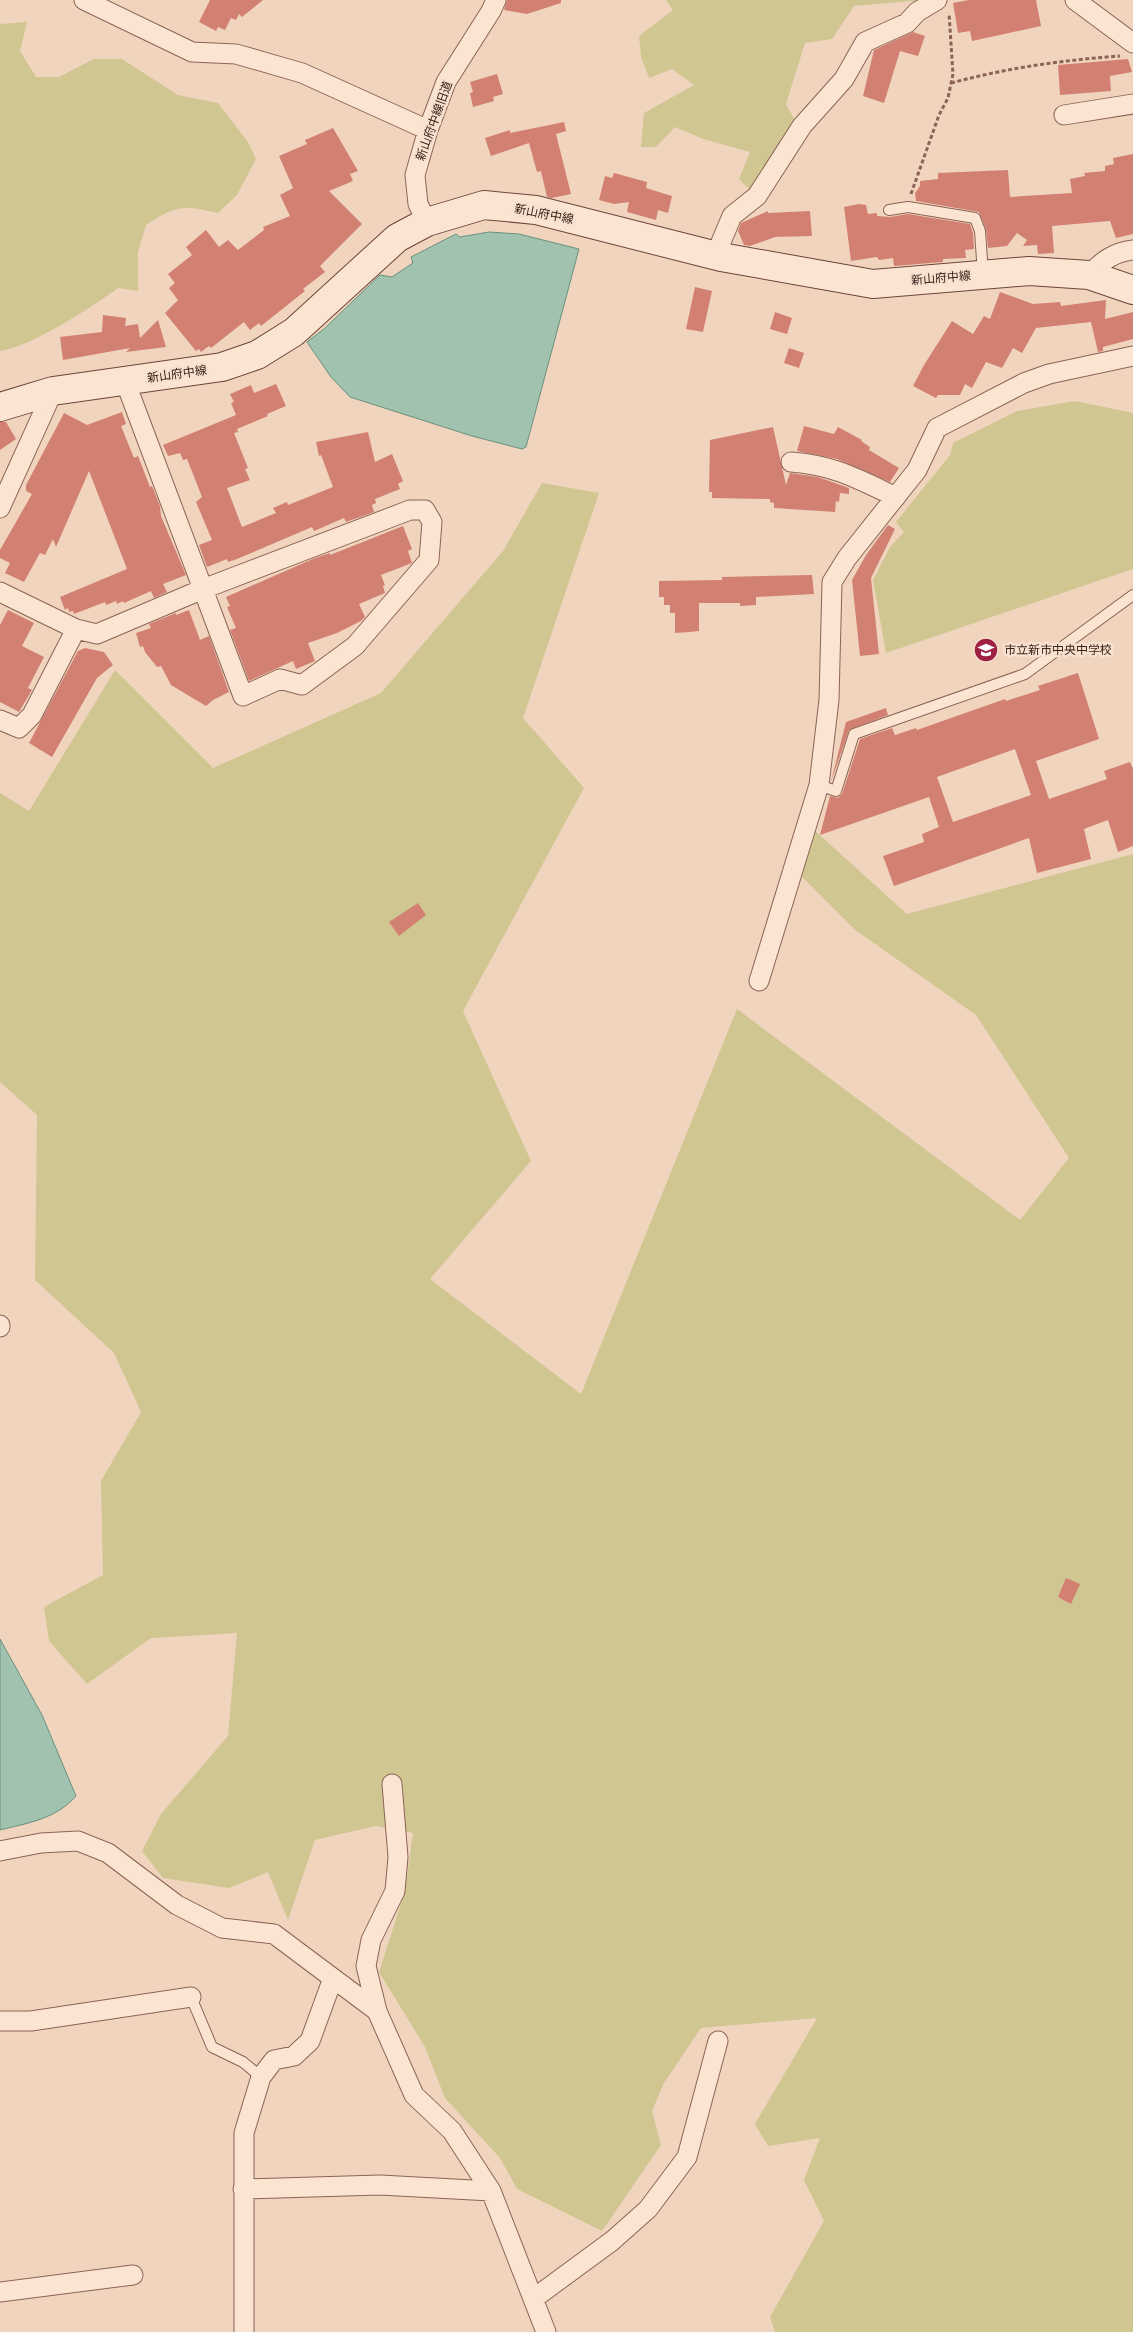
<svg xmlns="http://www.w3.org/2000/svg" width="1133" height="2332" font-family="'Times New Roman','Noto Sans JP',serif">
  <rect width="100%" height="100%" fill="#f1d4be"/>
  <path fill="#d0c691" d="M666,0H923L854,6L832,39L805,43L786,104L799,128L755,195L739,179L750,152L703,139L675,127L656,147H641L644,113L694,85L672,69L649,78L641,57L639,36L673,10Z
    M27,22L20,51L36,77H59L94,59H122L178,95L218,103L248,142L256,159L237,195L218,213C183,205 176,205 146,225L138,252V291L118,288C92,307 31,347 0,351V24Z
    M1075,401L1133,413V569L886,653L873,580L890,547L904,532L896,522L950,455L953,443L1017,411Z
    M542,483L599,493L523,718L584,788L463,1011L531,1161L430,1279L581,1394L737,1009L1020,1220L1069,1158L976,1015L854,929L802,877L813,829L907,914L1133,854V2332H775L770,2317L824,2221L804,2180L820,2138L768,2146L755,2124L817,2018L701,2028L664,2083L652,2111L661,2145L602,2231L517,2189L500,2158L445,2098L425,2047L379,1972L405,1891L413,1833L376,1826L315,1840L288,1920L268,1872L229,1888L163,1878L142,1851L161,1814L228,1736L237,1633L151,1638L87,1684L49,1641L44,1607L103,1575L101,1481L141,1412L114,1353L35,1280L37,1115L0,1082V793L29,811L115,670L213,768L381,693L503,551Z"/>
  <path fill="#a2c2b0" stroke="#68917c" d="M489,232L519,234L579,249L526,447L522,449L472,436L350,397L331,377L307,342L325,328L380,275L392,277L413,263L411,257L456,234L460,237Z
    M0,1639L42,1715L76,1796C56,1819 28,1823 0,1830Z"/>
  <path fill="#d28071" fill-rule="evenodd" d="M210,0H263L242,17L239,14L236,20L231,18L225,30L218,27L216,31L199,22Z
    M507,0H561V3L527,14L504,10Z
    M969,0H1036L1041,26L972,41L970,31L958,33L953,3Z
    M913,32L925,36L918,56L900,51L884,103L863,96L874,50Z
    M1128,59L1132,72L1110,76L1111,91L1060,95L1058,65Z
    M497,74L503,94L493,97L494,101L473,107L470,93L473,92L470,82Z
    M564,122L566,131L556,134L571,194L552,198L547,197L541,171L537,172L529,143L491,156L485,138L510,130V133Z
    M333,128L358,171L350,174L353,181L329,191L362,224L320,266L325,272L303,289L305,291L261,326L259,323L250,330L244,322L211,348L209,346L201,352L199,349L196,351L165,313L178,300L169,288L175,283L168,274L192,255L186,247L206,230L219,247L228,240L238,250L264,230L263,227L290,216L280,195L293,188L279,156L307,144L305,140Z
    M1133,154V234L1116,238L1110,221L1052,226L1054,253L1038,254L1037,245L1023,246L1027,240L1017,233L1007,246L988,248L986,229L979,212L916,201L915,193L920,186V181L938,179V173L1008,170L1010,197L1072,193L1070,179L1085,176L1084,173L1105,171V166L1114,164L1113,158Z
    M614,173L647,182L646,188L672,196L668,213L658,210L656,220L627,212L629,202L614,204L599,200L605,176L612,178Z
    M859,204L866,205L868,214L877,213V216L890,217L908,214L970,224L973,233L974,249L965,250L966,258L943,259V262L894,266L893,258L879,260L877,257L851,261L844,207Z
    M768,211V213L810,211L812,236L775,237L750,246L744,245L738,231L741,223Z
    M695,287L712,291L703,332L686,329Z
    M1000,292L1033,304L1060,302L1061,306L1106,300L1105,319L1133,312V339L1103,347V351L1098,352L1091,322L1036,328L1022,353L1013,348L1002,368L986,362L972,388L965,384L960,395H938L936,398L913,386L924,365L952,321L973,334L984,316L990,319Z
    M775,312L792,318L787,334L770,329Z
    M103,315L126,318L125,326L138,324L140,338L158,320L166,347L126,352L130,348L63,360L60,337L102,332Z
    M789,348L804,353L799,368L784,363Z
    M276,384L286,406L267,414L268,416L237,429L238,432L234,433L248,468L245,469L250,480L227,488L242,527L276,513L273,508L287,502L288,505L333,487L321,455L319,456L316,442L368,432L375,462L392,454L403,481L398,484L400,489L375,499L376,503L372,505L374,512L346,522L344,518L314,531L312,527L237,559L228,562L227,559L207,567L199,545L212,540L196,502L202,497L187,459L183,460L180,453L168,456L163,445L236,415L231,403L234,402L230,394L251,385L254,393Z
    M122,412L126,424L121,426L134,458L138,456L150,487L152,486L160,506L161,516L186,575L163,584L167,592L154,598L151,591L124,603L123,601L117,604L116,601L106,605L105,602L74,614L73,611L69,612L68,608L65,610L60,597L127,569L89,471L56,547L53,539L45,555L40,553L24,582L5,573L10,563L0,558V550L32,494L26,491V485L64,413L87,425Z
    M0,422H6L16,439L0,450Z
    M804,426L834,434L838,427L862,440L861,441L870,447L869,450L899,468L890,482L837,459L797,451Z
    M773,427L786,485L790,473L818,477L849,488V494L840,493L839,502L836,501L835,512L774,508V503L770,502V499L712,498V492H709L710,440Z
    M888,525L895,529L871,578L879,654L860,656L852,580L866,555Z
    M403,526L412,549L408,551L412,563L381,575L385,585L383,586L385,593L359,604L365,617L361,621L337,633L308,643L315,661L296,669L293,661L249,681L230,630L236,628L227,607L230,606L226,597L315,558L330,553V555Z
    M812,575L814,594L756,597V605L740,606V603H699V631L690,632L675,633V613H670V605H664V597H659V581L722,580V577Z
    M8,610L34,623L22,646L44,657L28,688L32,690L19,712L0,702V625Z
    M189,610L200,640L209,636L229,692L213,700L206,706L171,685L161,666L157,667L145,652L143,646L140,647L136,633L151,628L149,624L176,613V615Z
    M85,648L104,652L113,665L97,678L52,757L29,743L78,651Z
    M1078,673L1099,739L1036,761L1049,799L1107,779L1104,771L1130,762L1133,769V846L1118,852L1108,820L1084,829L1091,859L1037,873L1029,838L894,886L883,856L924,842L922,834L939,827L929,797L820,835L830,796L838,798L842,794L860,739L892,728L895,735L916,728L917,730L1005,699L1006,701L1040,690L1038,686ZM1015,749L1031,795L953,822L937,777Z
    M886,708L888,715L849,730L831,782L846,722Z
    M418,903L426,915L399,936L389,922Z
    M1066,1578L1080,1584L1071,1604L1058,1597Z"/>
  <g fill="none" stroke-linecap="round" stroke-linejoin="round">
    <g stroke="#8b6455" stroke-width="12">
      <path id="lane" d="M889,210L908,207L975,218L980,231L983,274
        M819,785L836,791L854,734L1025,674L1133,595
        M191,1997L212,2047L243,2062L261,2077"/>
    </g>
    <g stroke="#8b6455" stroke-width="21">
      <path id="street" d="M84,0L192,52L236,54L302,73L428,130
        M1075,0L1133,43
        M1064,115L1133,104
        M427,222L418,204L415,175L428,130L446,82L491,11L496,0
        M721,257V242L732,216L757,196L802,126L844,79L865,42L907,23L917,12L937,0
        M1089,275C1102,261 1114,252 1133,250
        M791,462C834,465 858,479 896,497
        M0,508L53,391
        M0,592L76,629L97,634L203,589L410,510H425L432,522L429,560L355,646L302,685L280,679L243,696L125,381
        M0,720L19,728L32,715L76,629
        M759,981L819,785L829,700L832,582L847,558L917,470L937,428L1024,383L1049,374L1133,356
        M0,1325V1327
        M0,1851L41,1843L78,1841L108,1853L177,1905L222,1928L274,1934L377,2011L414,2095L452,2131L491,2191L546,2332
        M377,2011L366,1966L371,1940L395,1891L398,1857L392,1784
        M0,2021H31L191,1997
        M243,2189L380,2185L491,2191
        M0,2292L133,2275
        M533,2299L612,2241L648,2209L687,2157L718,2041
        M244,2332V2133L261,2077L274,2060L294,2056L310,2041L333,1978"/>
    </g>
    <g stroke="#6c4539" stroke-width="30">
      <path id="secondary" d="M0,407L53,391L222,367L257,355L294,332L397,238L427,222L484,205L536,210L721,257L873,284L1029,271L1089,275L1133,290"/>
    </g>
    <path stroke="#8b6455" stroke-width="3" stroke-dasharray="4 2.5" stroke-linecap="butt" d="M951,83C1007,68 1063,60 1120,56
      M911,194L939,115L948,98L953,74L949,13"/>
    <use href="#lane" stroke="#fbe4d2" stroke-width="10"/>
    <use href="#street" stroke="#fbe4d2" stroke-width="19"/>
    <use href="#secondary" stroke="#fbe4d2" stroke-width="28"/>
  </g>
  <defs>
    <g id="school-disc" transform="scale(1.25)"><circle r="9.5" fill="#9e2143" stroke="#f8e1ce"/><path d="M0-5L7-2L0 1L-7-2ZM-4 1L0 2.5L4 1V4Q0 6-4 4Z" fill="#fff"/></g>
  </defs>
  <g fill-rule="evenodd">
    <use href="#school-disc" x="986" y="650"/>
  </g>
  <g text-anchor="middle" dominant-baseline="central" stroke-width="5" stroke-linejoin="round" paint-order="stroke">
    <g font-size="12" fill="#39221b" stroke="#f8e1ce">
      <text transform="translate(434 121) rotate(-70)">新山府中線旧道</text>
      <text transform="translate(544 214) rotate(11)">新山府中線</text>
      <text transform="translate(941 278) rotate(-5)">新山府中線</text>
      <text transform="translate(177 374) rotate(-8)">新山府中線</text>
    </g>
    <g font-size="12" fill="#39221b" stroke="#f8e1ce" text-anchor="start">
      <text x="1004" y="650">市立新市中央中学校</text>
    </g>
  </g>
</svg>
